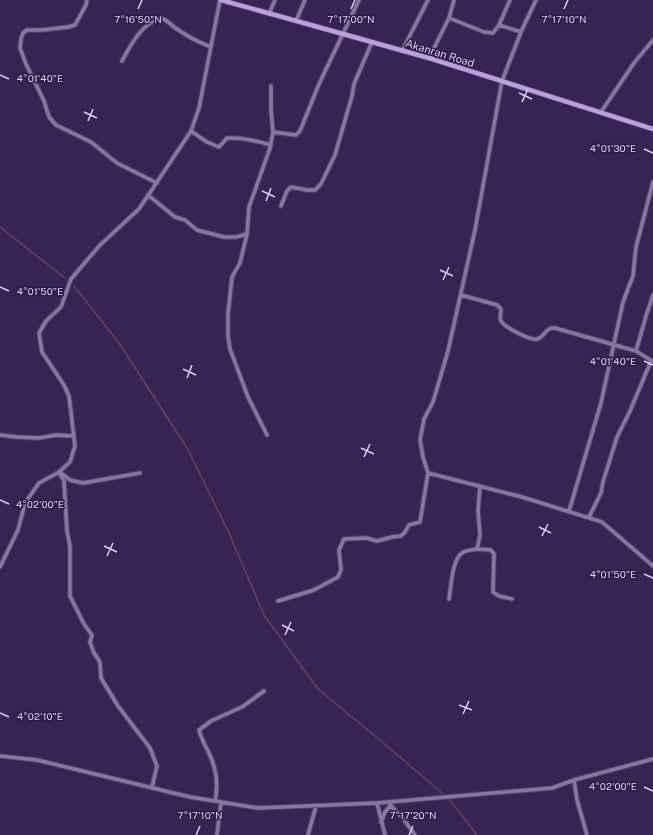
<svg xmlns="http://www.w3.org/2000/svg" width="653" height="835" font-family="'Public Sans',sans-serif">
  <rect width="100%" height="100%" fill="#382452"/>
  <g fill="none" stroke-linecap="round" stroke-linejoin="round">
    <path stroke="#6a4159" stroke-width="1.5" d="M0,227L65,278
      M74,286L119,343L187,448L229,533L264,615L318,689L381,741L442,793
      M449,799L477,835"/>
    <g stroke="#52406b" stroke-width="5.5">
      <path id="minor" d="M87,0L86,5L75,25L68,27L42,30H27L23,33L21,39L20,48L26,64L44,101L49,117L56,125L91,142L117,163L157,183
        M536,0L521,32L502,81L475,230L448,351L433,402L424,419L420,440L423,457L428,473L522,497L602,522L653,566
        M269,14L275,0
        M449,18L484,32L493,33L499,25L510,0
        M296,21L305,0
        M499,25L521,32
        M402,51L428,0
        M429,58L449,18L454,0
        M122,61C132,43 140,26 160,18C166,19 169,23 174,27C185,35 198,42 211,47
        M601,112L634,63L653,40
        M191,131L207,142L219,147L227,138C242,137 257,141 271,145
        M273,132L296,135L300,131L319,84L359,0
        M148,195L175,217L185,220L197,230L224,237H236L247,234
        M281,206L287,191L291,187L307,190H315L321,184L335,155L352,96L354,84L372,42
        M461,295L497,305L501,309C501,314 499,317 501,321C504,327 531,341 537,339C545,337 545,327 555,328L636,351
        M652,361L636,351L646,316L653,295
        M0,435L16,437L39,438L56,435L73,436
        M267,435L248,397L230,349L228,336V314L232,277L240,263L247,234L249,207L270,148L273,132L271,110V86
        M59,472L64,481L67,531L70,546V596L84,624L92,635L90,642L94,653L100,662L101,678L118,706L150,748L157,766L152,787
        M60,472L70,480L83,483L140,473
        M569,511L601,403L623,302L633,276L636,247L653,182
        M589,517L601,493L603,482L617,437L630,411L651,361
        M477,549L491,550L494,554L493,592L499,596L512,599
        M0,567L18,530L25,503L39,483L59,472L70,462L75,446L69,396L64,385L42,352L39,333L46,321L61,307L71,279L100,245L139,209L191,131L199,108L220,0
        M449,599C451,587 452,560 462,553C466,550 472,550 477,549L480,535L478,511L480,486
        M278,601L314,590L338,577L341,570L339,550L344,539L366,538L377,541L392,537L401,536L405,532L409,525L420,522L428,473
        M0,756L37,760L190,797L258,808L377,803L552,788L574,780L653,759
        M574,780L577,800L587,835
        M215,801C219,783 216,767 208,751C204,743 201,738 199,730L211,721L242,707L264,691
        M377,803L385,835
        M390,805L402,817L415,835
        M381,822L385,812L391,805
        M217,835L221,802
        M308,835L316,806"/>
    </g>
    <g stroke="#52406b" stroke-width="6">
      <path id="secondary" d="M221,0L429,58L653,129"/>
    </g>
    <use href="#minor" stroke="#8777a0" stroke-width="3.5"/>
    <use href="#secondary" stroke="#b99ee0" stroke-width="4.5"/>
  </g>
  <path fill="none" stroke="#dbd0ed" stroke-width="1.5" d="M138,9L142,0M351,9L355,0M564,9L568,0M0,75L9,79M519,93L532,99M522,102L528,89M84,112L97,118M88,121L93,109M644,149L653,153M262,191L275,197M266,201L271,188M440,270L453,276M443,280L449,267M0,287L9,291M644,361L653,365M183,369L196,375M187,378L192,365M361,448L374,454M364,457L370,444M0,500L9,504M539,527L551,533M542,536L548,524M104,546L117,552M107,556L113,543M644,574L653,578M282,625L294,631M285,635L291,622M459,705L472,710M0,713L9,717M463,714L469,701M644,787L653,791M196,835L200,826M409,835L413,826"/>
  <g text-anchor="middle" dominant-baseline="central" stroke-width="3" stroke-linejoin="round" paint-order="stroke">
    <g font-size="11" fill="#dbd0ed" stroke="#2e1947">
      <text transform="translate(440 53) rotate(17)">Akanran Road</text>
    </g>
  </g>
  <g font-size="10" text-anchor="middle" fill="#dbd0ed" stroke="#2e1947" stroke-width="3" stroke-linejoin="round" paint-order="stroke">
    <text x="138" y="23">7°16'50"N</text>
    <text x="564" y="23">7°17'10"N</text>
    <text x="351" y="23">7°17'00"N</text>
    <text x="40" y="82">4°01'40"E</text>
    <text x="613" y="152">4°01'30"E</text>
    <text x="40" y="295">4°01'50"E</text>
    <text x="613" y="365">4°01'40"E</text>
    <text x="40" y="508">4°02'00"E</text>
    <text x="613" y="578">4°01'50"E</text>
    <text x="40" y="720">4°02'10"E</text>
    <text x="613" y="790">4°02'00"E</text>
    <text x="200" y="819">7°17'10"N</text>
    <text x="413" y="819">7°17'20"N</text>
  </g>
</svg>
